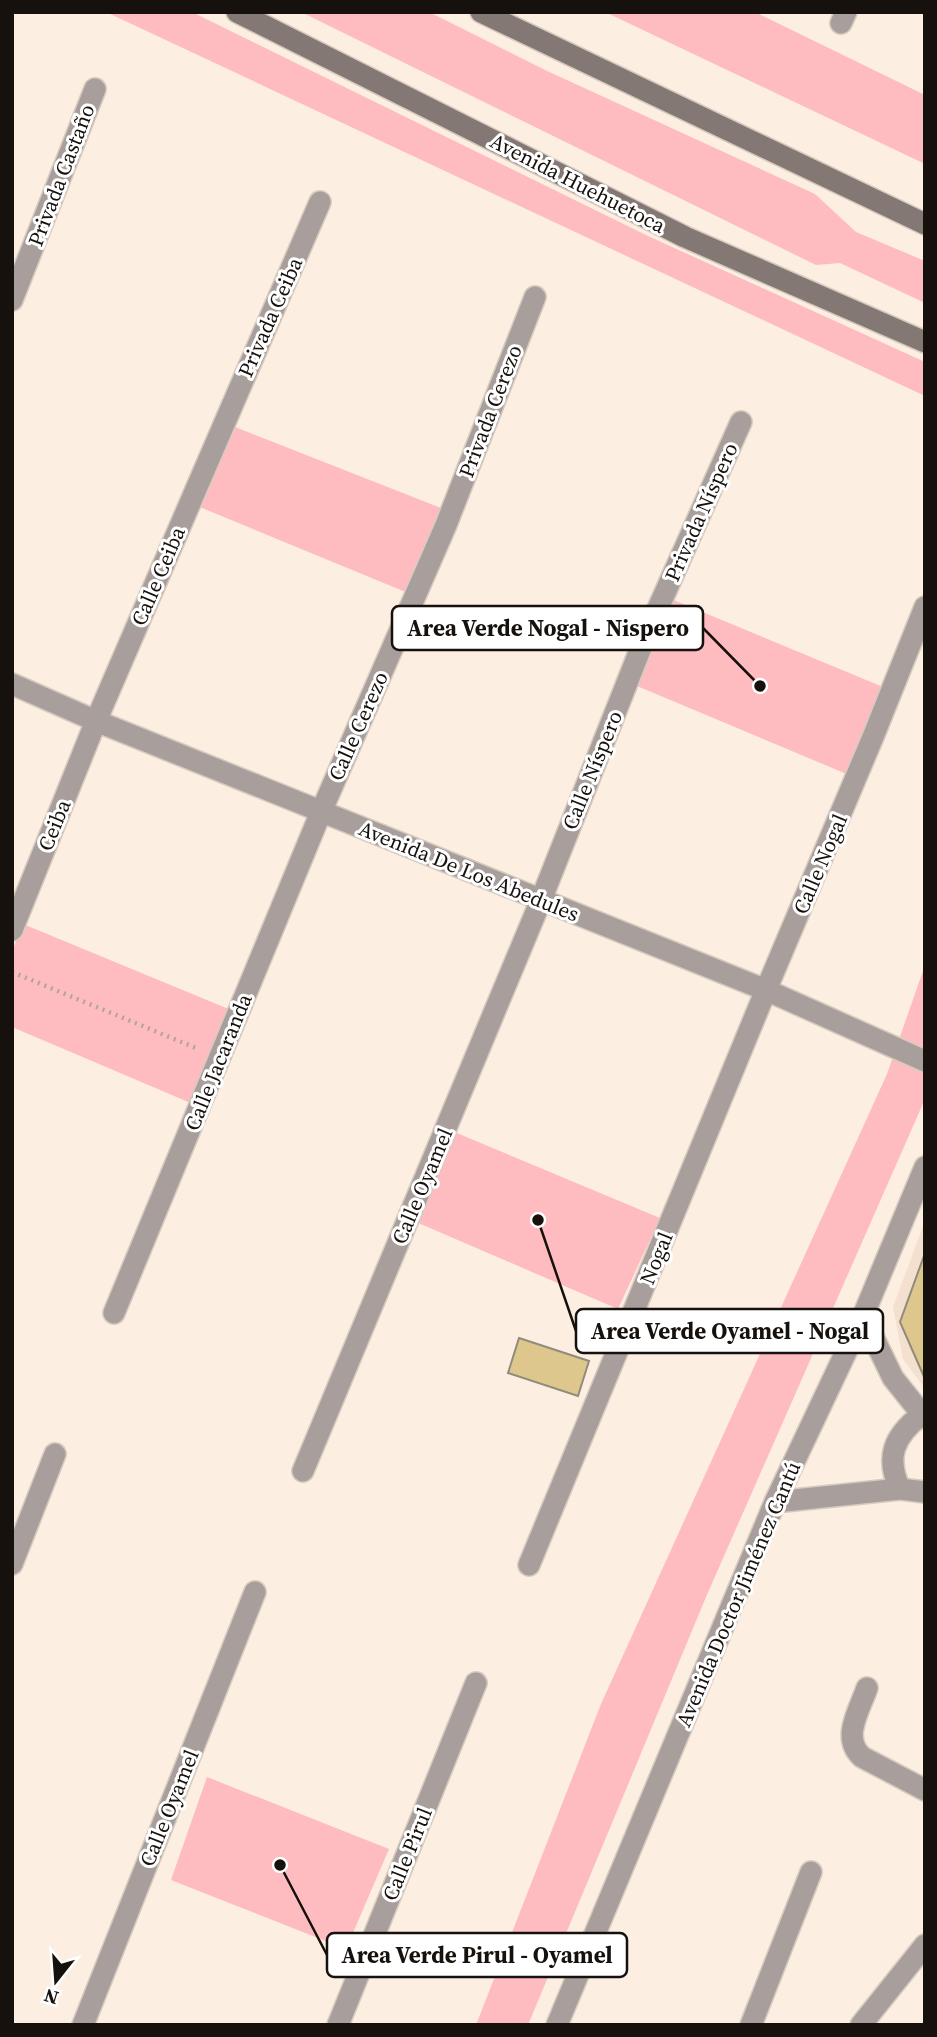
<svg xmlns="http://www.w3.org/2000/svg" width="937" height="2037" font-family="'Source Serif 4',serif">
  <rect width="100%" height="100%" fill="#fceee1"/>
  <path fill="#f4e0ce" d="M925,1221V1389L903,1359L893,1307Z"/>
  <path fill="#febbc0" d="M106,12H192L648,236L925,362V396Z
    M301,12H429L545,70L815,194L856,232L925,261V303L840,263L816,265Z
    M605,12H755L925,95V164Z
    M230,425L441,508L408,593L195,505Z
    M671,599L883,687L849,775L637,686Z
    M23,924L231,1010L193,1104L12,1027V951Z
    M925,965V1099L706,1597L528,2025H476L601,1704L887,1074Z
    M452,1131L660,1218L618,1309L416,1222Z
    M207,1777L389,1849L346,1949L171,1880Z"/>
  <path fill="#dec78d" stroke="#908b7b" stroke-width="2" d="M925,1253V1379L900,1322Z
    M519,1338L589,1361L578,1396L508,1373Z"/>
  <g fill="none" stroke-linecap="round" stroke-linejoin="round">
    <g stroke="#d7cbbf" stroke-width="24">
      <path id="street" d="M841,23L846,12
        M12,300L95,89
        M12,684L96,721L766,990L925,1061
        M12,930L96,721L320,202
        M114,1313L321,812L446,525L535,297
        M863,1316L893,1378L925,1418
        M303,1471L541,900L644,640L741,422
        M900,1489C885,1457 894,1436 921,1415
        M775,1502L900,1489L925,1492
        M12,1564L55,1454
        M529,1565L766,990L873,737L925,607
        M867,1688C859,1711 841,1738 862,1757L925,1790
        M83,2025L255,1592
        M338,2025L476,1683
        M557,2025L775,1502L863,1316L925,1167
        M751,2025L811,1872
        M861,2025L925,1945"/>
    </g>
    <g stroke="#d7cbbf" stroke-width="24">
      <path id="secondary" d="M237,12L685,237L925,342
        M481,12L925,224"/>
    </g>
    <path stroke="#b0a59b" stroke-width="4.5" stroke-dasharray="2 5" stroke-linecap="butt" d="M12,972L196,1048"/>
    <use href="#street" stroke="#a89f9d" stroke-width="21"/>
    <use href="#secondary" stroke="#847875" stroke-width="21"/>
  </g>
  <g text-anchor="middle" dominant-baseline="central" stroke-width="6" stroke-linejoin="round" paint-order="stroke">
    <g font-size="21" fill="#16110d" stroke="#fff">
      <text transform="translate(61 175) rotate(-69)">Privada Castaño</text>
      <text transform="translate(578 183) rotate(27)">Avenida Huehuetoca</text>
      <text transform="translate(270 317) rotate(-66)">Privada Ceiba</text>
      <text transform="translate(490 411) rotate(-69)">Privada Cerezo</text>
      <text transform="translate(701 512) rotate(-66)">Privada Níspero</text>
      <text transform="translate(158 576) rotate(-67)">Calle Ceiba</text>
      <text transform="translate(358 726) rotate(-66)">Calle Cerezo</text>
      <text transform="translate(592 770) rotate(-68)">Calle Níspero</text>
      <text transform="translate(54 825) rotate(-68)">Ceiba</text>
      <text transform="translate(820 864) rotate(-67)">Calle Nogal</text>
      <text transform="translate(469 871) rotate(22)">Avenida De Los Abedules</text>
      <text transform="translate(218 1062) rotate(-68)">Calle Jacaranda</text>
      <text transform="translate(422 1186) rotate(-67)">Calle Oyamel</text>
      <text transform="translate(656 1258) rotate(-68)">Nogal</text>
      <text transform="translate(738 1594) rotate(-67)">Avenida Doctor Jiménez Cantú</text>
      <text transform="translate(169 1808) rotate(-68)">Calle Oyamel</text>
      <text transform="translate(407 1854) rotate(-68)">Calle Pirul</text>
    </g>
  </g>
  <path fill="none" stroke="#16110d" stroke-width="2.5" d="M760 686L703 628M538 1220L576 1331M280 1865L327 1955"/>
  <g fill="#16110d" stroke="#fff" stroke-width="2.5">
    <circle cx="760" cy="686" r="7"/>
    <circle cx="538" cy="1220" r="7"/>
    <circle cx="280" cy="1865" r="7"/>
  </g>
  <g fill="#fff" stroke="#16110d" stroke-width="2.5">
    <rect x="392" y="606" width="311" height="44" rx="7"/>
    <rect x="576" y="1309" width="307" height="44" rx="7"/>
    <rect x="327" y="1933" width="300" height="44" rx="7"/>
  </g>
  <g font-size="23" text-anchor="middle" font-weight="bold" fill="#16110d">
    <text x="548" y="636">Area Verde Nogal - Nispero</text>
    <text x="730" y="1339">Area Verde Oyamel - Nogal</text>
    <text x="477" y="1963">Area Verde Pirul - Oyamel</text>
  </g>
  <rect width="937" height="2037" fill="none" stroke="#16110d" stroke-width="28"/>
  <g transform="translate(56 1981) rotate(197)" stroke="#ffffff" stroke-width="5" paint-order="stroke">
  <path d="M0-5L12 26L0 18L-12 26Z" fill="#16110d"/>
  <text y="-10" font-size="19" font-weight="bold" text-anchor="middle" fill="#16110d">N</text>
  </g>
</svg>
